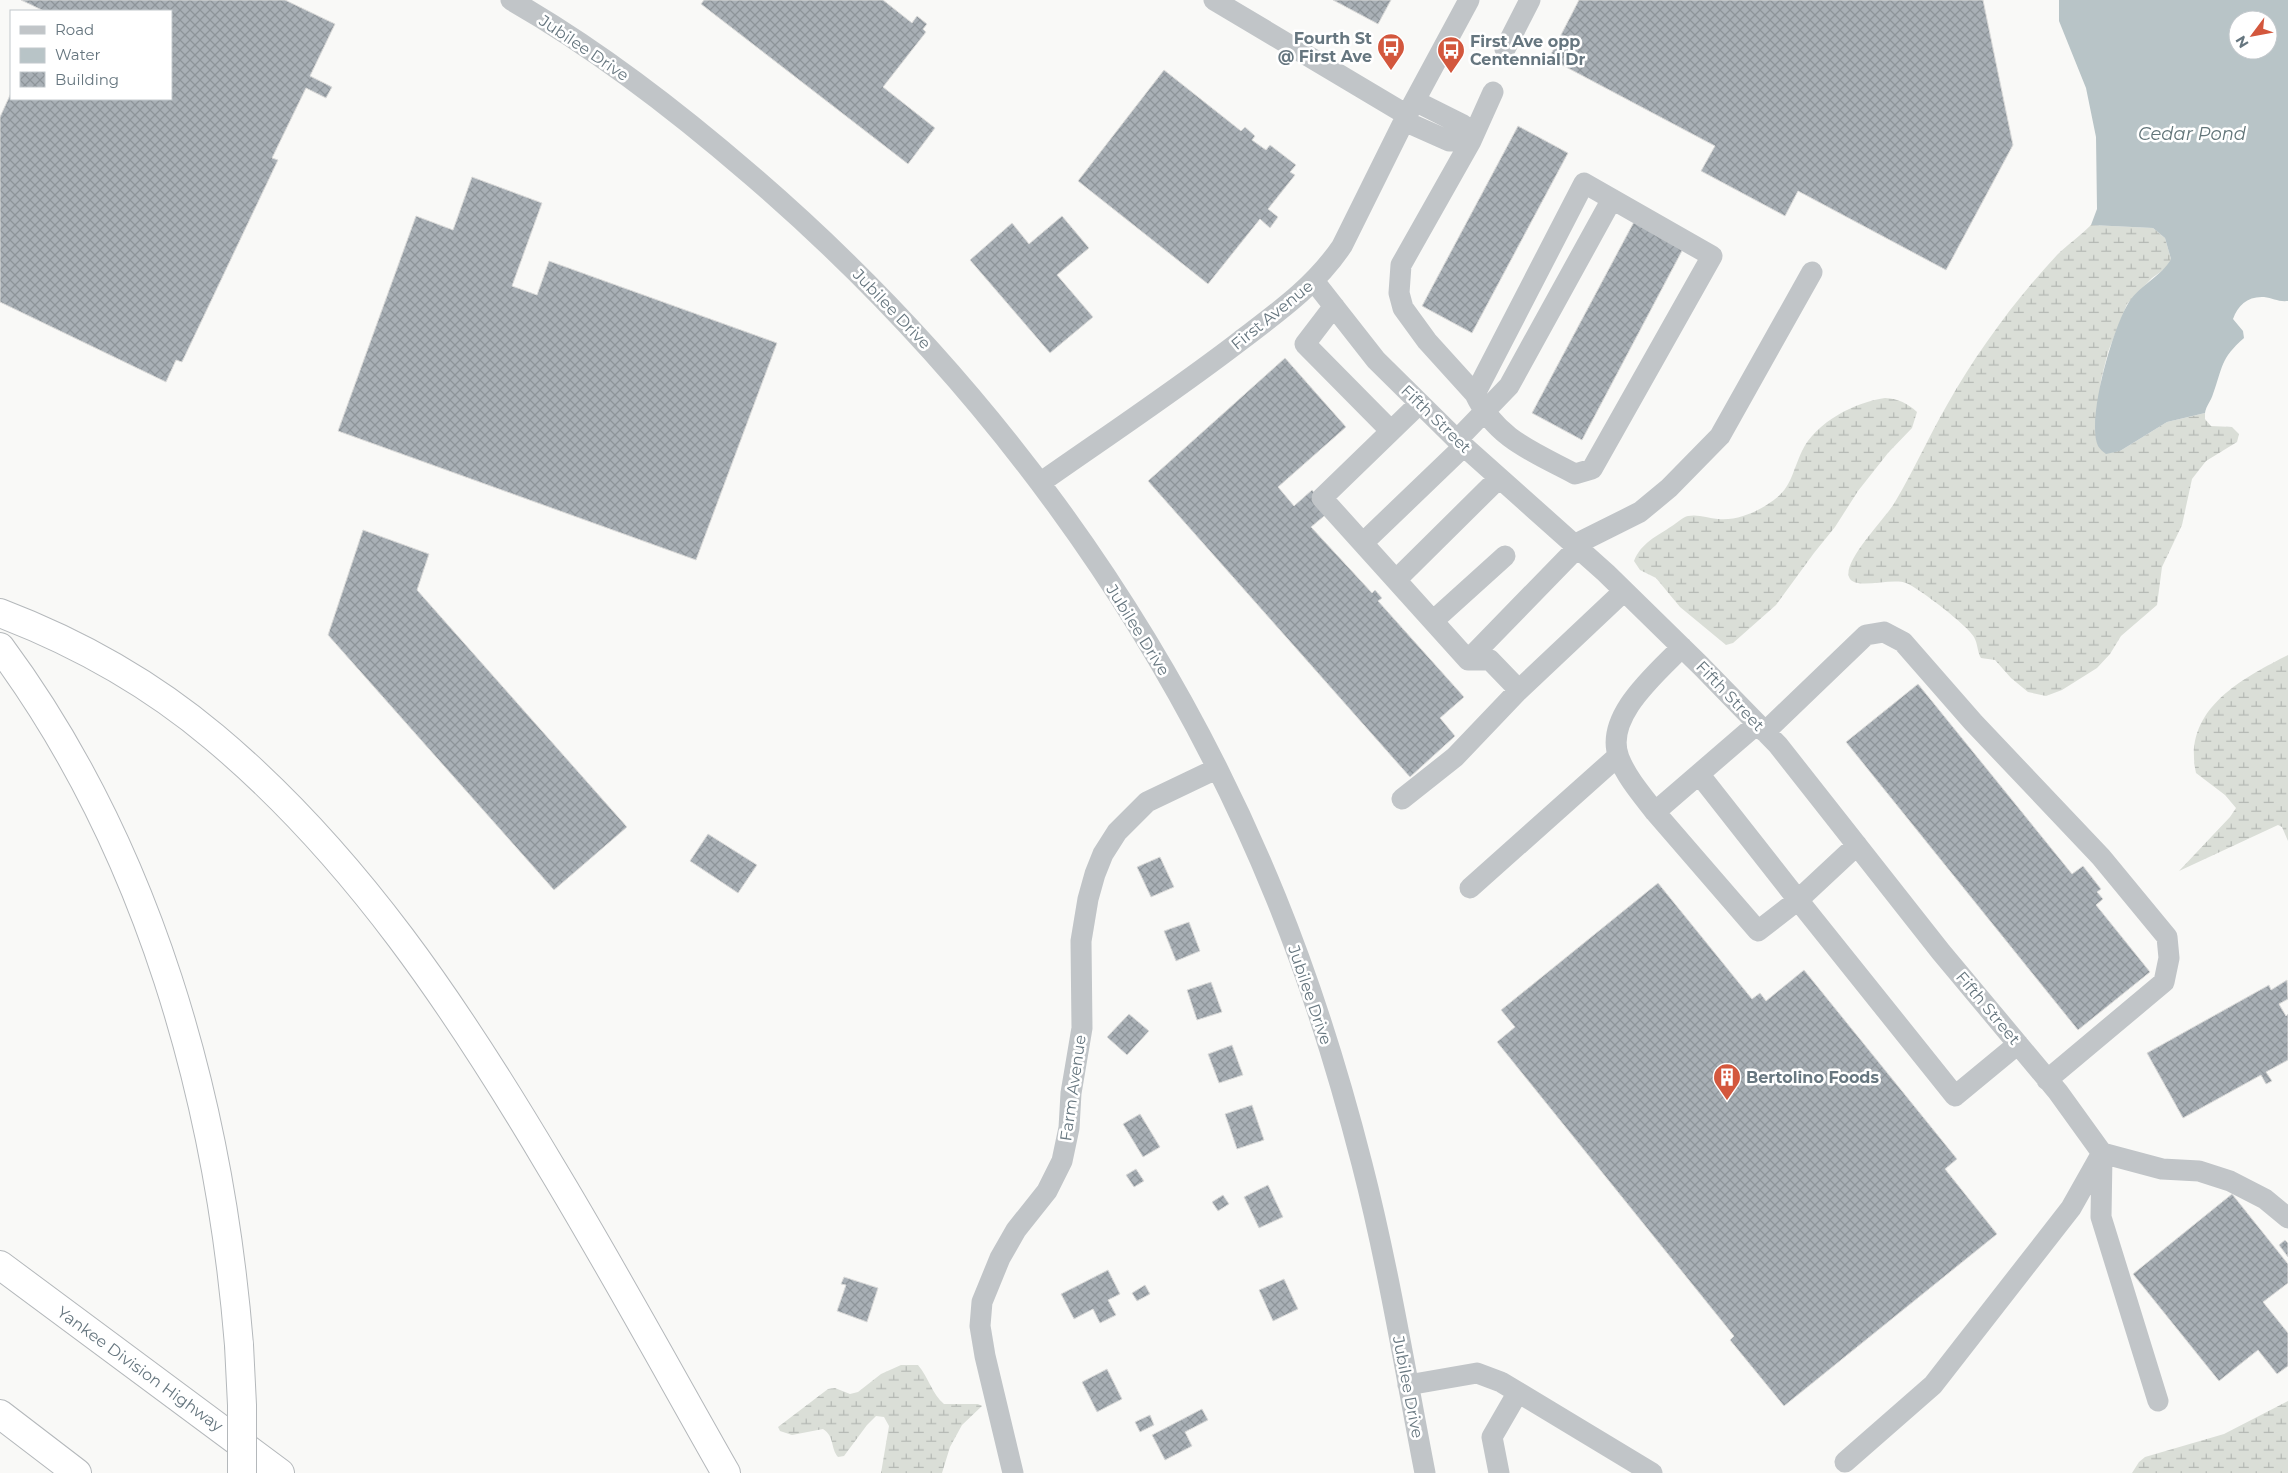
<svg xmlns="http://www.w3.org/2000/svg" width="2288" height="1473" font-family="Montserrat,sans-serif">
  <defs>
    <pattern id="wetland-marsh" width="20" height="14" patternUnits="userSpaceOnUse" patternTransform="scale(1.25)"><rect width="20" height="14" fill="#daded7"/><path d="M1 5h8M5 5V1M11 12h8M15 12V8" fill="none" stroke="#b5b9b4"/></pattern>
    <pattern id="building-cross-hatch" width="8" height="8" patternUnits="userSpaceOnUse" patternTransform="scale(1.25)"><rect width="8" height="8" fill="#a9b0b6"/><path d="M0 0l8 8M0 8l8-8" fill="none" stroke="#8d9499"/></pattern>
  </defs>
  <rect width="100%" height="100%" fill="#f9f9f7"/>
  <path fill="url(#wetland-marsh)" d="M2091,225L2153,228L2165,238L2171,259L2166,268L2152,278L2127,304L2108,352L2101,380L2096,436L2120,451L2167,422L2205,413V419L2211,426L2232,427L2239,434L2237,442L2206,461L2192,479L2182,525L2162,567L2157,605L2121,636L2110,654L2097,668L2062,690L2046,696L2028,692L2011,678L1995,660L1981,658C1977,651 1978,644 1974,637C1968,626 1919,588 1906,583C1892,577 1854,591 1849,577C1843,560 1886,518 1895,502C1914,470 1929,436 1947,405C1977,352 2015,300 2057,255C2067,245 2080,236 2091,225Z
    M1885,398C1899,399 1907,403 1917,412L1912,428L1888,453L1858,491L1835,527L1814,553L1776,605L1733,643L1726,645L1680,607L1656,578L1640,570L1634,561C1641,543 1657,536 1672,526C1677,523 1683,517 1688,516C1698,514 1708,518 1718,519C1733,521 1752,514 1765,506C1792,490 1790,477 1802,451C1816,422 1855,402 1885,398Z
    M2288,655V841L2282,827L2278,825L2179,871L2230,817L2236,808L2225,795L2196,773C2182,710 2241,679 2288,655Z
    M901,1365H918C929,1378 932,1394 944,1404H978L982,1406L962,1425L950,1447L942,1473H881L889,1426L884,1417L876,1416L867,1425L844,1456L838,1457C830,1447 835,1437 823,1429L792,1435L780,1431L778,1427L828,1389L835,1388L850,1394L858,1392L881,1374Z
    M2288,1401V1473H2132L2139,1462L2145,1457L2224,1434Z"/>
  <path fill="#b8c4c7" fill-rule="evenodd" d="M2059,0H2288V301C2278,302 2273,298 2264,297C2248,296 2238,305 2233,319L2243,331L2244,338C2220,359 2223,367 2213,394C2211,401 2206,406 2205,413L2167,422L2120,451L2106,454C2103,452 2100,449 2098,446C2086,420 2113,327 2129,302C2140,285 2162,276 2171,259L2165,238L2153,228L2091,225L2097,209L2096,137L2086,88L2059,21ZM2238,20H2268V50H2238Z"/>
  <path fill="url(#building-cross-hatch)" stroke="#dbdbda" d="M21,0H285L335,24L310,76L332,87L326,98L306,88L272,158L278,160L182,362L176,360L166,382L0,302V117L11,93V99H171V11H44Z
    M704,0H883L912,23L917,16L927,24L923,29L926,32L883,87L935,128L908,164L701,4Z
    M1333,0H1391L1378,24Z
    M1579,0H1983L2013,145L1946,270L1798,191L1785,216L1701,171L1715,146L1549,58Z
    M1164,70L1241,131L1245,127L1255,136L1252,140L1266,150L1270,145L1296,165L1290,172L1295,175L1268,209L1278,217L1270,228L1260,219L1208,284L1078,181Z
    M1518,126L1568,153L1472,333L1422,306Z
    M472,177L542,203L512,286L537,295L549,261L777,343L696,560L338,431L416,216L453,230Z
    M1062,216L1089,248L1057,275L1093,317L1050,353L970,260L1012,223L1029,244Z
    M1635,220L1684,247L1582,440L1532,413Z
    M1285,358L1346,427L1278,487L1294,506L1312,490L1330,511L1311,527L1372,593L1375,590L1382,598L1378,601L1464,697L1440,718L1455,736L1410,777L1148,481Z
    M363,530L429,554L417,590L627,827L554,890L328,635Z
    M1918,684L2072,874L2083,866L2101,889L2097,892L2103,899L2096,905L2150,972L2078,1030L1846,742Z
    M708,834L757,865L738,893L690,861Z
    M1160,857L1174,887L1151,897L1137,867Z
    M1658,883L1752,999L1760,993L1766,1001L1804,970L1957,1159L1945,1169L1997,1234L1784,1406L1730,1340L1734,1336L1497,1042L1515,1027L1501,1010Z
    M1189,922L1200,951L1176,961L1164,931Z
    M2287,980L2288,999L2279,1004L2286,1016L2288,1014V1060L2266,1072L2272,1081L2266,1084L2261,1075L2183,1118L2147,1053L2269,985L2271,990Z
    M1211,982L1222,1012L1197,1020L1187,990Z
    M1129,1014L1149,1031L1127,1055L1107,1037Z
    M1232,1045L1243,1075L1219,1083L1208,1054Z
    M1252,1105L1264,1140L1237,1149L1225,1114Z
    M1140,1114L1160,1147L1143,1157L1123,1124Z
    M1136,1169L1144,1181L1134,1187L1126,1175Z
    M1268,1185L1283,1217L1259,1228L1244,1197Z
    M2232,1194L2288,1264V1283L2263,1302L2288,1333V1366L2277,1374L2258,1350L2219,1381L2133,1274Z
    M1223,1195L1229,1204L1218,1211L1212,1202Z
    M2285,1240L2288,1243V1257L2279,1245Z
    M1108,1270L1120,1294L1108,1300L1116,1315L1100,1323L1093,1309L1074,1319L1061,1294Z
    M844,1277L878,1288L867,1322L837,1311L846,1285L841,1284Z
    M1284,1279L1298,1309L1273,1321L1259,1290Z
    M1145,1285L1150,1294L1137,1301L1132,1293Z
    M1107,1369L1122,1399L1097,1412L1082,1382Z
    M1202,1409L1208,1420L1185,1432L1192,1446L1165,1460L1152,1435Z
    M1150,1415L1154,1425L1140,1432L1135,1422Z"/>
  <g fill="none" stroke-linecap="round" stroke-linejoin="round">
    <g stroke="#b4b8bb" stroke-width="30">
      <path id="highway" d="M0,613C76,642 151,684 214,737C355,855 458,1010 551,1167C612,1268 668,1371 726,1473
        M0,647C149,848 219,1099 239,1345
        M0,1265L280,1473
        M0,1414L77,1473"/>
    </g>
    <path stroke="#c1c5c8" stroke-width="21" d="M511,0C597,49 677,111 751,175C979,371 1163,619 1276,898C1311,984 1339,1074 1362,1164C1388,1265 1405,1370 1425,1473
      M1214,0L1407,115
      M1505,49L1530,0
      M1404,121L1449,141H1471L1463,125L1415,101
      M1584,183L1712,256L1592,469L1575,474C1534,452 1496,439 1475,394Z
      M1314,281L1376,360L1457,440L1606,573L1701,666L1778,745L1941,952L2058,1092L2102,1153
      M1334,306L1305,344L1391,431
      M1475,394L1427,341L1403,308L1399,293L1401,265L1471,141L1493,92
      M1419,404L1322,498L1468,660H1490L1519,690L1624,591
      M1457,440L1509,386L1612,199
      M1040,483C1107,436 1175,391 1240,341C1278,312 1315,286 1342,246L1407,115L1469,0
      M1363,543L1464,446
      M1574,545L1640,512L1669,488L1720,436L1812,272
      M1396,580L1499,478
      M1433,621L1505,556
      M1468,660L1577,548
      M1765,732L1866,635L1884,632L1903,642L1973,722L2101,857L2167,937L2169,958L2164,982L2047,1080
      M1699,774L1798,900L1758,931L1655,812L1757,724
      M1402,799L1455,757L1519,690
      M1655,812C1642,795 1627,778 1619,758C1603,717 1657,673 1682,647
      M1857,845L1798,900L1955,1096L2018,1044
      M1470,888L1618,756
      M2102,1153L2162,1169L2199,1171L2230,1181L2265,1199L2288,1218
      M2102,1155L2101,1217L2158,1401
      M1408,1385L1477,1373L1501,1382L1652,1473
      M1845,1462L1933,1385L2071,1208L2102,1153
      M1013,1473L985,1356L980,1326L982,1302L1000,1258L1016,1230L1047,1191L1062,1161L1069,1128L1071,1093L1082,1028L1081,941L1088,899L1095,874L1103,854L1117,832L1147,802L1216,769
      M1499,1473L1492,1437L1518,1392"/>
    <use href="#highway" stroke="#fff" stroke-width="28"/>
    <g stroke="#b4b8bb" stroke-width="30" stroke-linecap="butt">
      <path id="highway-bridge" d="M239,1345L242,1405V1473"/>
    </g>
    <use href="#highway-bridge" stroke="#fff" stroke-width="28"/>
  </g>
  <defs>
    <g id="bus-pin" transform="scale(1.4375)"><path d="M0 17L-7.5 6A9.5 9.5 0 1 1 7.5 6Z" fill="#d3573d" stroke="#fff"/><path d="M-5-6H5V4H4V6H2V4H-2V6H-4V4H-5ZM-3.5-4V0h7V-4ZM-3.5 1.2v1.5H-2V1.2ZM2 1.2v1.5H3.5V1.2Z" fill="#fff"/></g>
    <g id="building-pin" transform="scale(1.4375)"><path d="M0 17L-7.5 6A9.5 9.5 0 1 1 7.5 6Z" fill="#d3573d" stroke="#fff"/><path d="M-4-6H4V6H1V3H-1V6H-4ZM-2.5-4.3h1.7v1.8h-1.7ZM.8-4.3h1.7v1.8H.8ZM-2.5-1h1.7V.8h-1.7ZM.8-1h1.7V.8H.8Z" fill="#fff"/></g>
  </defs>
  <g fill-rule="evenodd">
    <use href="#bus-pin" x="1391" y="47"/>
    <use href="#bus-pin" x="1451" y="50"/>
    <use href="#building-pin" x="1727" y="1077"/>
  </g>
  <g text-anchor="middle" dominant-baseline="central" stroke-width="5" stroke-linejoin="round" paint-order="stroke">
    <g font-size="16" font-weight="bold" fill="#66767f" stroke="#fff" text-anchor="start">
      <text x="1372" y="38" text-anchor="end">Fourth St<tspan x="1372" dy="18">@ First Ave</tspan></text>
      <text x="1470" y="41">First Ave opp<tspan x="1470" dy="18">Centennial Dr</tspan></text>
      <text x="1746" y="1077">Bertolino Foods</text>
    </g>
    <g font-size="16" fill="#66767f" stroke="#fff">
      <text transform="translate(584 48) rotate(34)">Jubilee Drive</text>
      <text transform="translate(892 309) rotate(46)">Jubilee Drive</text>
      <text transform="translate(1272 315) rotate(-39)">First Avenue</text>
      <text transform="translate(1436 419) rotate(44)">Fifth Street</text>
      <text transform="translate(1138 630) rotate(58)">Jubilee Drive</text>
      <text transform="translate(1730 696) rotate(46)">Fifth Street</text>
      <text transform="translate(1310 995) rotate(71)">Jubilee Drive</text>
      <text transform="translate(1988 1008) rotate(50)">Fifth Street</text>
      <text transform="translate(1073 1088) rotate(-82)">Farm Avenue</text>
      <text transform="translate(140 1369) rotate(36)">Yankee Division Highway</text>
      <text transform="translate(1408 1387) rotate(79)">Jubilee Drive</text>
    </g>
    <g font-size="18" font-style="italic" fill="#627579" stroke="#fff">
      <text x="2192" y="134">Cedar Pond</text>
    </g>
  </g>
  <rect x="10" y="10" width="162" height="90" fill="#ffffff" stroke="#c2c8cc"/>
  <rect x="20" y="26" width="25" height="8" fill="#c1c5c8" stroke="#c2c8cc"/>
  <text x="55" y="35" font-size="15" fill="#66767f">Road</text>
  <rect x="20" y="48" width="25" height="15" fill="#b8c4c7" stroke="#c2c8cc"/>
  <text x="55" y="60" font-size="15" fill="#66767f">Water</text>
  <rect x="20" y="72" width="25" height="15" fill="url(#building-cross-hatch)" stroke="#c2c8cc"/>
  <text x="55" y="85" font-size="15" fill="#66767f">Building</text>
  <g transform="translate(2253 35) rotate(238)"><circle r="24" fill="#ffffff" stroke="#c2c8cc"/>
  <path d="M0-4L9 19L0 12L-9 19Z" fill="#d3573d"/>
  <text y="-8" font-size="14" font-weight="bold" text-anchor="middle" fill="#66767f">N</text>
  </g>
</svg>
